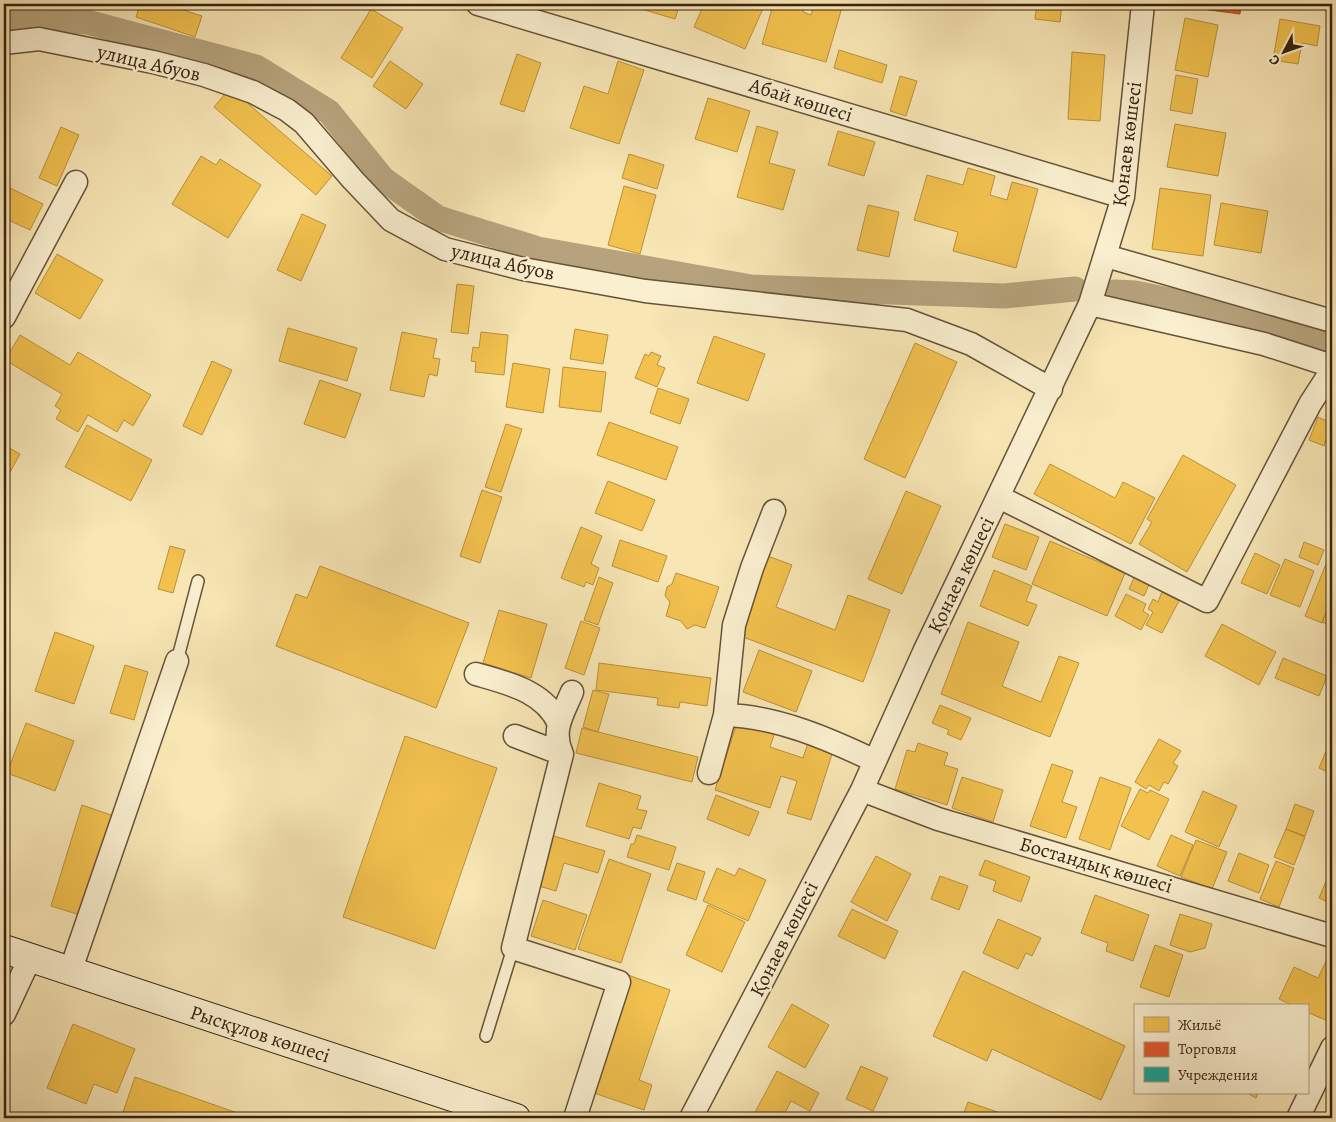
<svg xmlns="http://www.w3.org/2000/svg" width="1336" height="1122" font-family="Alegreya,serif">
  <rect width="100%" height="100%" fill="#f8e6b5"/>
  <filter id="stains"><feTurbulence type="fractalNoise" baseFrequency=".004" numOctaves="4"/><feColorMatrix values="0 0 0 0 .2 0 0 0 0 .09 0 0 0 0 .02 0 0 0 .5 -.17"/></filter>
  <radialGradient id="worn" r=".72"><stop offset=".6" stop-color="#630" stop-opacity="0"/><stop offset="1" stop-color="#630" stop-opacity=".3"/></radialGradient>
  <path fill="#f2c14e" stroke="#ba913b" d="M140,4H164L202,16L195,37L136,17Z
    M632,4H680L675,19L631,6Z
    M704,4H765L745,49L694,27Z
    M789,4L805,5L803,12L811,15L814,4H843L826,62L762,44L773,5L788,9Z
    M1037,4H1062L1060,22L1035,19Z
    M371,9L403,28L372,78L341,58Z
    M1185,18L1218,25L1208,77L1175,70Z
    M1280,19L1320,26L1317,46L1302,43L1298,64L1273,60Z
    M839,50L887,65L882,83L834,68Z
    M1072,52L1105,55L1100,121L1068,119Z
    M517,54L541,63L524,112L500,104Z
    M390,61L423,84L406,109L373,86Z
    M618,61L644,70L619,144L570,128L584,86L608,94Z
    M1176,75L1198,79L1192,114L1170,110Z
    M900,76L917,81L906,116L890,111Z
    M230,88L332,176L316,195L214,107Z
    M708,98L750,111L737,152L695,139Z
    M1175,124L1226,133L1218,176L1167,167Z
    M757,126L778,132L769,163L795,170L783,210L737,197Z
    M61,127L79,135L57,186L39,178Z
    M838,131L875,142L864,176L828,165Z
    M629,154L664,165L657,189L622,178Z
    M201,156L216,165L220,159L261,185L228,238L172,204Z
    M968,168L995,176L990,195L1007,200L1012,182L1038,189L1016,268L953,251L958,232L914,220L927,175L963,185Z
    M4,185L43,204L30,230L4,218Z
    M624,186L656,195L640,254L608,245Z
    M1160,188L1211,195L1203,256L1152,249Z
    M1221,203L1268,211L1261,253L1214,245Z
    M868,205L899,212L889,257L857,250Z
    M302,214L326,225L301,281L277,270Z
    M1332,245V259L1329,258Z
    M57,254L103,280L80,319L35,293Z
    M457,284L474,286L468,334L451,332Z
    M288,328L357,348L347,381L279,361Z
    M575,329L608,335L603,364L570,359Z
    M402,332L437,339L433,358L440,359L437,376L429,374L424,397L390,390Z
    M481,332L508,335L504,375L475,372L476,362L471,361L473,347L479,348Z
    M20,335L70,365L78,352L151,395L133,426L124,420L117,432L88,415L78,432L56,419L61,410L55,406L62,394L5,360Z
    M714,336L765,354L748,401L697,383Z
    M915,343L957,362L905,478L864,459Z
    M651,352L661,356L657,365L665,368L657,387L635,378L645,354L649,356Z
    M212,361L232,370L202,435L183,426Z
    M513,363L550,369L543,413L506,407Z
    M563,367L606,372L601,412L559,407Z
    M320,380L361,394L345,438L304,424Z
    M658,388L689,399L680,424L650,413Z
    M1318,417L1332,423V431L1330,430L1324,446L1309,440Z
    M609,422L678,447L666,480L597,455Z
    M506,424L522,429L501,492L485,487Z
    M87,425L152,460L131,501L65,467Z
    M4,445L20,454L4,483Z
    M1183,455L1236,485L1187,572L1139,544L1152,522L1147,519Z
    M1050,464L1115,498L1123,482L1155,498L1131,544L1034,494Z
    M608,481L655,500L642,531L595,513Z
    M482,490L502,497L480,563L460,556Z
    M906,491L941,506L902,594L868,579Z
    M1005,524L1039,537L1026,570L992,557Z
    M581,527L602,536L591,564L599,568L593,585L586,582L584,587L561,578Z
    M620,540L667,556L658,582L612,566Z
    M1050,541L1125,573L1107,616L1032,584Z
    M1304,542L1324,550L1318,565L1299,557Z
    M170,546L185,550L173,593L158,589Z
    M1255,553L1280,565L1267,594L1241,583Z
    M765,555L792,565L776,607L835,630L848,595L890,610L863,682L735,634Z
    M1285,559L1314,571L1300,607L1270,595Z
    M1326,564L1332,566V596L1322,623L1305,616Z
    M320,566L469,623L436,708L276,646L296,594L307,598Z
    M994,570L1032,586L1026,601L1037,605L1028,626L980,606Z
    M1137,571L1152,578L1144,596L1129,589Z
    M676,573L719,587L705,628L695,625L687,629L681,621L666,616L670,602L665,596L667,587L672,584Z
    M599,577L613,583L598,625L584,620Z
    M1162,592L1179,601L1162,633L1146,625L1153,612L1148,609L1153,599L1158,602Z
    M1126,594L1146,604L1143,611L1149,615L1141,630L1115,616Z
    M1332,598V626L1322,622Z
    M499,610L547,624L531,678L483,663Z
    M581,621L600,628L584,675L565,668Z
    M968,622L1019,642L1002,686L1041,702L1059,656L1079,663L1050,737L941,694Z
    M1222,624L1276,652L1259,685L1205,656Z
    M55,632L94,646L74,704L35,691Z
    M759,650L812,671L796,712L743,692Z
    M1283,658L1327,676L1319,696L1275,678Z
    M599,663L711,678L707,706L680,702L679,708L657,705L658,698L596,690Z
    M125,665L148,672L134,720L110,713Z
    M593,690L609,694L598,732L583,727Z
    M940,705L971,718L961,740L947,734L949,730L932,723Z
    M739,717L776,729L770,747L803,758L809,740L834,748L811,820L787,813L797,781L781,776L770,808L715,790Z
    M26,723L74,741L55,791L7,773Z
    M582,728L698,757L692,782L576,753Z
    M405,736L497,768L435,949L343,917Z
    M1332,737V774L1319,768Z
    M1159,739L1181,751L1173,763L1178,766L1168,784L1164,782L1159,791L1149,785L1146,789L1135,782Z
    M918,743L948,753L944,765L958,769L947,805L895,789L907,750L915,752Z
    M1052,764L1073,771L1062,802L1077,807L1066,838L1030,826Z
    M962,777L1003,790L993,822L952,808Z
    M1100,777L1131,788L1110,850L1079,839Z
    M599,783L641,796L637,809L647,811L641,829L633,827L629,839L586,826Z
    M1140,789L1148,793L1150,790L1169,799L1149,840L1121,826Z
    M1203,791L1237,806L1219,847L1185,832Z
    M716,795L759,812L749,836L707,819Z
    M1295,804L1314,811L1305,836L1286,829Z
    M82,805L114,816L83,916L51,906Z
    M1286,829L1305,837L1294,865L1274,857Z
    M547,834L605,851L598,873L564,863L556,891L532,884Z
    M637,835L676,847L669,870L627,857L631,844H634Z
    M1171,835L1193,845L1180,876L1157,866Z
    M1196,840L1227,852L1212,889L1181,877Z
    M1239,853L1269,865L1259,893L1228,881Z
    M876,856L911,874L887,921L851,902Z
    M609,859L651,874L621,963L578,949Z
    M985,860L1030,877L1021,902L993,891L996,881L979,875Z
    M1276,861L1294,868L1279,907L1260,899Z
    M677,863L705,872L696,900L667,890Z
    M1332,867V904L1319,898Z
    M717,868L735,876L739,868L766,880L748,921L703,901Z
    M940,876L968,886L959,910L931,899Z
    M1095,895L1149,915L1133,961L1106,951L1108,943L1081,933Z
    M543,900L587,915L575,950L531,936Z
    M708,905L745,922L722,972L686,955Z
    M852,909L898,931L885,959L838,936Z
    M1180,914L1212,924L1205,948L1190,952L1170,945Z
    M998,919L1041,938L1032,956L1026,953L1018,969L983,953Z
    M1155,945L1183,955L1169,997L1140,987Z
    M1332,949V1017L1330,1022L1307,1012V1006H1294L1279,999L1294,967L1318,978Z
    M963,971L1125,1046L1101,1100L992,1049L987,1061L933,1036Z
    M628,975L670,990L639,1080L652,1085L644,1110L588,1091Z
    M792,1004L829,1025L805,1068L768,1047Z
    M73,1024L135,1049L117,1093L94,1084L86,1104L47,1088Z
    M861,1066L888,1078L873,1111L846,1099Z
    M777,1071L819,1093L810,1111L791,1101L785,1113L793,1117L792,1118H752Z
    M135,1077L243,1115L241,1118H121Z
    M1247,1093H1258L1256,1098Z
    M968,1102L1006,1115L1005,1118H962Z"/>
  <path fill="#e4572e" stroke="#b04725" d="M1187,4H1241L1240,14L1187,7Z"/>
  <path fill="#17a398" stroke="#207c6f" d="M266,1115L278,1118H265Z"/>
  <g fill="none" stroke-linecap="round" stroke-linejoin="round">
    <path stroke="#836f51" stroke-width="7" d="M63,21L68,4"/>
    <path stroke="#b6a37d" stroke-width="25" d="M4,24L32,20L87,22L256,67L329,112L383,179L438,218L538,249L751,287L1004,296L1075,289
      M1115,292L1135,293L1271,321L1332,341"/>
    <g stroke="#665339" stroke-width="14">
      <path id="service" d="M177,661L198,581
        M486,1036L513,948"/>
    </g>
    <g stroke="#665339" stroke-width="25">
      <path id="minor" d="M478,4L1123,197
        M4,43L39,39L153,62L204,75L253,92L287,110L304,123L353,180L391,220L445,249L523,269L645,291L907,320L971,344L1051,389
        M1106,256L1332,321
        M1090,304L1264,344L1332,366
        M4,317L76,182
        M999,497L1207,601L1310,404L1332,370
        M476,674C507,683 545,691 559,724
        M572,692C563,714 551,730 562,754L513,948L619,982L575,1118
        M725,715C776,716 829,739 875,761
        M515,736L562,754
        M709,773L725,715L734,625L752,568L774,511
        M862,790L938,819L1332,936
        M70,972L177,661
        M4,1014L30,958
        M691,1118L862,790L924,652L1090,304L1123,197L1143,4
        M1298,1118L1332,1048"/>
    </g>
    <g stroke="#362210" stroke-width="30">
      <path id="secondary" d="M4,949L516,1118"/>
    </g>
    <use href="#service" stroke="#faefcf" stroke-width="11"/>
    <use href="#minor" stroke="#faefcf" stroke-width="22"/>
    <use href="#secondary" stroke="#faefcf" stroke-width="28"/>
  </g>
  <g text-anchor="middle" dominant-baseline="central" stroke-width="5" stroke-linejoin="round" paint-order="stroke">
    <g font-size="20" fill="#362210" stroke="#faefcf">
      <text transform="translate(149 63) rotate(13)">улица Абуов</text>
      <text transform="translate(801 100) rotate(17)">Абай көшесі</text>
      <text transform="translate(1127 144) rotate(-83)">Қонаев көшесі</text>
      <text transform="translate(503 262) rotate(13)">улица Абуов</text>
      <text transform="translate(961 575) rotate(-64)">Қонаев көшесі</text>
      <text transform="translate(1096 865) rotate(16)">Бостандық көшесі</text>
      <text transform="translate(784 939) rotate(-63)">Қонаев көшесі</text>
      <text transform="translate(260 1034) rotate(18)">Рысқұлов көшесі</text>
    </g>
  </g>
  <rect width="1336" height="1122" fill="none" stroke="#f8e6b5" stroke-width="20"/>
  <rect x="5" y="5" width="1326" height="1112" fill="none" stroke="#362210" stroke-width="2.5"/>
  <rect x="10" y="10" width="1316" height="1102" fill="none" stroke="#362210"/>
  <rect x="1134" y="1004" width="175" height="90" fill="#faefcf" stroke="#ac9d83"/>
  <rect x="1144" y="1017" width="25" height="15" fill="#f2c14e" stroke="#ac9d83"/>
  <text x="1178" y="1030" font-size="15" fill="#362210">Жильё</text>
  <rect x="1144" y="1042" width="25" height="15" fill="#e4572e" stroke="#ac9d83"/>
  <text x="1178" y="1054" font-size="15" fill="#362210">Торговля</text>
  <rect x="1144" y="1067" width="25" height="15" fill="#17a398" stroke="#ac9d83"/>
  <text x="1178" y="1080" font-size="15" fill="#362210">Учреждения</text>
  <g transform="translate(1284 52) rotate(229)" stroke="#faefcf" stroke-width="4" paint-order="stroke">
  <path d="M0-4L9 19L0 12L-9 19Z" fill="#362210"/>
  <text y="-8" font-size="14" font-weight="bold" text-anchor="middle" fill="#362210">С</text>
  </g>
  <rect width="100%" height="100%" filter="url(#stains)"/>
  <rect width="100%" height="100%" fill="url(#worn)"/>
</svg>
